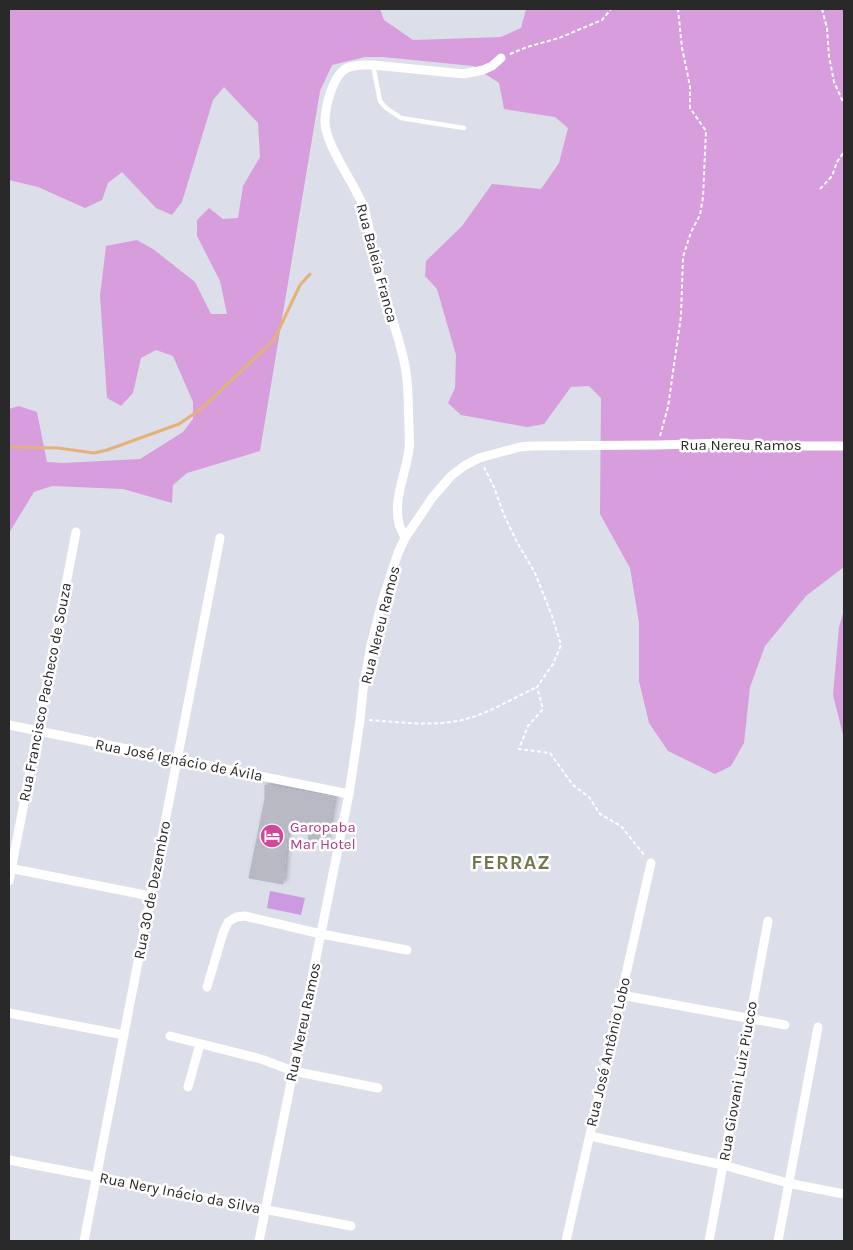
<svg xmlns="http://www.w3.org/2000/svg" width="853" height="1250" font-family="Karla,sans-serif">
  <defs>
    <filter id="shadow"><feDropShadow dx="3" dy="-3" stdDeviation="2.5" flood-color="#0004"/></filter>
  </defs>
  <rect width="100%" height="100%" fill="#dcdeea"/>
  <path fill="#d89ddd" d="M9,9H380L384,20L413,40L501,37L521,28L526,9H844V567L806,596L765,646L750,687L744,743L731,766L715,774L668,751L649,723L639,681V623L630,568L600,514L601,398L589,386L571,387L544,424L527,427L461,415L448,403L455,388L456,355L437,289L425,276L426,261L462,226L492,184L541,189L559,163L568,128L555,117L504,109L499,83L473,66L383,57H365L332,65L320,91L260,451L187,473L173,485L172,503L123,489L52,486L34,492L9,533V409L19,406L37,412L47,462L63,463L140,459L183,432L193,419V402L173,356L156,350L141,358L133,393L121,406L107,398L100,296L106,246L137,240L153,249L195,282L211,314H227L220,281L197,236V220L209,208L223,219L238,218L243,186L260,157L258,123L224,87L213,100L182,202L172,215L156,208L122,172L108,183L102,200L85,208L38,187L9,180Z
    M844,610V739L833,695L839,627Z"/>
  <path fill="#cd99e3" d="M270,891L305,898L301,915L267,908Z"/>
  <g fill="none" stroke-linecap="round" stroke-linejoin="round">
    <path stroke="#e4b277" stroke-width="3" d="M9,447L58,448L94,453L107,450L179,424L201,409L274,340L300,285L310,274"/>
  </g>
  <path fill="#b8b9c3" stroke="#b6b7c5" filter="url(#shadow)" d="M265,785L334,797L327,840L309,841L308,832H287L283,884L249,878L265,799Z"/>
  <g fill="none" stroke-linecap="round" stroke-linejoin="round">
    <path stroke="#fff" stroke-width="2" stroke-dasharray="4 2.5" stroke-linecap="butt" d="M822,9L827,28L829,56L834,82L844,104
      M510,54L527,47L559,38L602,20L611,9
      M820,189L832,176L837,162L844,152
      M660,436L668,407L681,316L683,257L691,232L700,215L703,197L706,131L690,108V86L682,48L678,9
      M484,467L494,487L504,515L517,542L535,573L552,616L561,645L553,664L537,687L543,709L528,726L519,749L550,753L573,785L589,797L600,814L621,826L645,856
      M369,720C400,722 432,727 462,720C488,714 513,698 537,687"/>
    <path stroke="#fff" stroke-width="4.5" d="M373,65L380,101L386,108L401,118L464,128"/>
    <path stroke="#fff" stroke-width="9" d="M405,538C403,533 400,528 399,524C393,498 406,474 409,449C410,442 409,434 409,427C408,406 409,386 405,366C399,334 386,303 377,271C371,251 371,229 364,208C355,183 323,143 325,119C326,104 333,75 347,68C355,64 365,65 373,65L464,74L483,70L492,66L501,58
      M9,725L349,794
      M9,868L150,896
      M9,881L76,532
      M207,987L223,933L228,922L236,917L245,916L321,934L407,950
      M621,995L785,1025
      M9,1013L124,1035
      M170,1036L261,1059L293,1071L378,1088
      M188,1087L200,1044
      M590,1136L723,1165L788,1183L844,1194
      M9,1160L351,1226
      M84,1241L220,538
      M259,1241L349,794L360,720L363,690L371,645L382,602L398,553L405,538L432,498L451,476L464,466L479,458L520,447L531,446L657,445L726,443L770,446H844
      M566,1241L651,863
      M709,1241L768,921
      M778,1241L818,1027"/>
  </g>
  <defs>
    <g id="hotel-disc" transform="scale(1.25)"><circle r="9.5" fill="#d1479c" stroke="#fff"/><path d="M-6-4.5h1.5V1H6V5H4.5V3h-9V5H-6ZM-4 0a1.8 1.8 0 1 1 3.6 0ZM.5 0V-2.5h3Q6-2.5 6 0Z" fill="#fff"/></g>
  </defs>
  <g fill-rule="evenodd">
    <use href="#hotel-disc" x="272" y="836"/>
  </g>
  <g text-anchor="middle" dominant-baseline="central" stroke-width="5" stroke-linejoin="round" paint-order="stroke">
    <g font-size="15" fill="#292929" stroke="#fff">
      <text transform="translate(377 263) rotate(75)">Rua Baleia Franca</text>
      <text x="741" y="445">Rua Nereu Ramos</text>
      <text transform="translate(380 625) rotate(-76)">Rua Nereu Ramos</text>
      <text transform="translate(45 692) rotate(-79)">Rua Francisco Pacheco de Souza</text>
      <text transform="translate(179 760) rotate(11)">Rua José Ignácio de Ávila</text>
      <text transform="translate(152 890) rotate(-79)">Rua 30 de Dezembro</text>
      <text transform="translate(303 1022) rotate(-78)">Rua Nereu Ramos</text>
      <text transform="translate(608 1052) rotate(-77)">Rua José Antônio Lobo</text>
      <text transform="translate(738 1081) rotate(-80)">Rua Giovani Luiz Piucco</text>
      <text transform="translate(180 1193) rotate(11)">Rua Nery Inácio da Silva</text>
    </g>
    <g font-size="15" fill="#b23c85" stroke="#fff" text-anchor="start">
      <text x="290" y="827">Garopaba<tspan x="290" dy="17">Mar Hotel</tspan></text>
    </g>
    <g font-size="20" font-weight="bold" letter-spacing="1" fill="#72764d" stroke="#fff">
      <text x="511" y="862">FERRAZ</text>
    </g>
  </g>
  <rect width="853" height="1250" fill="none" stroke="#292929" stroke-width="20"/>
</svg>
